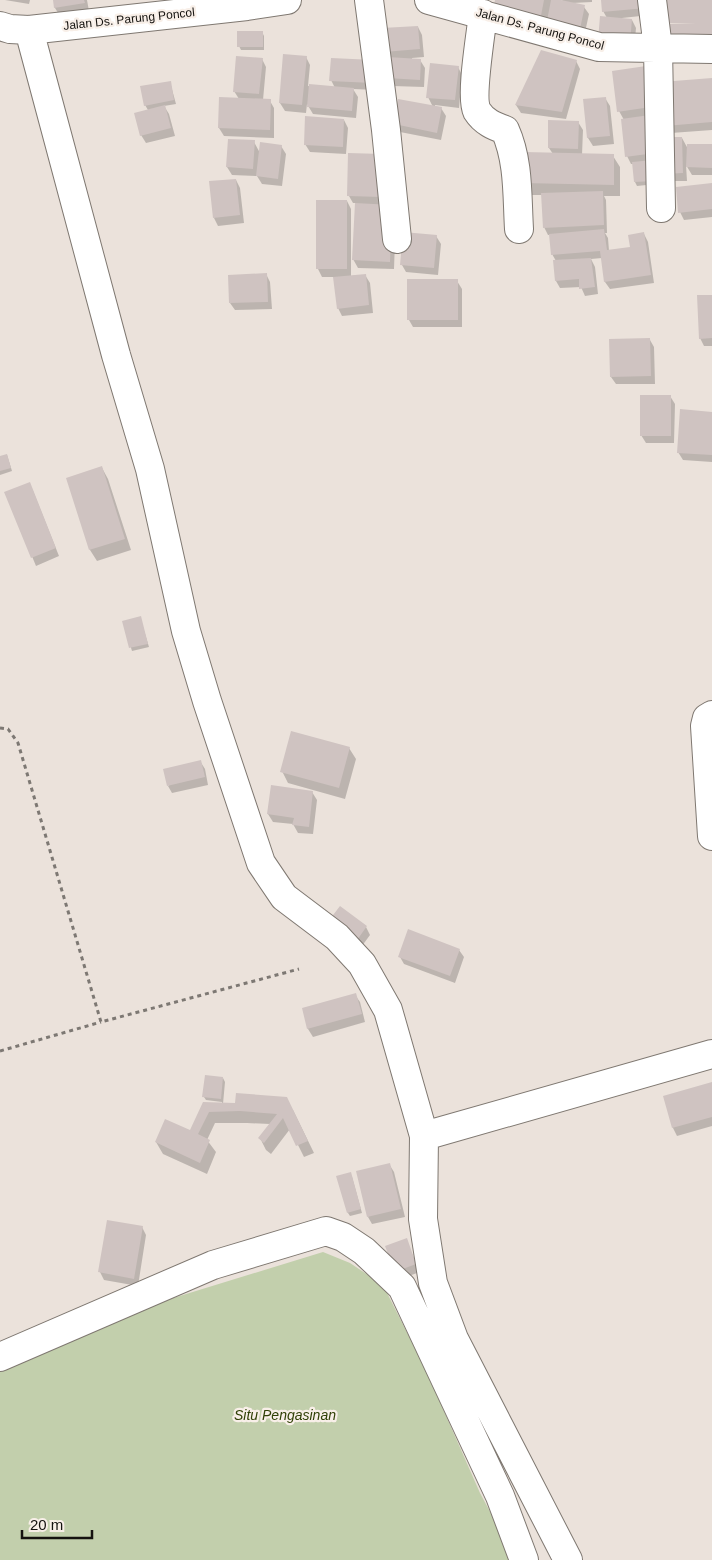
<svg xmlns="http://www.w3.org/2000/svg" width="712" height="1560" font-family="Helvetica,sans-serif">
  <rect width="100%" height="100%" fill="#ebe2db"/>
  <path fill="#c2cfac" d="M323,1252L350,1263L383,1285L425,1368L480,1493L516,1560H0V1369L144,1307Z"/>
  <path fill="#0003" d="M5,0H30L29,4Z
    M54,0H87L89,11L60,16L55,8Z
    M496,0H555L563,2L562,0H592V2L572,3L584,7L589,14L582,46Z
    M602,0H649L650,15L622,18V19L632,20L636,28L634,50L607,18L603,11Z
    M418,27L422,35L424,57L412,58V60H420L425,68L424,87L392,86L385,51Z
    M262,32L264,36V50H241L239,46Z
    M542,52L576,61L580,69L566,119L521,113L516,105Z
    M306,57L310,65L308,86L335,88L331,80L373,61L376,90L353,89L358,97L356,118L313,114L307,104L306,113L285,111L280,103Z
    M262,59L266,67L263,100L270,101L274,108V138L224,136L219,128L220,99H239L234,91Z
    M458,67L462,75L459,108L435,105V107L441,108L446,116L441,140L400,132L395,124L433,107L428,97Z
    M645,68L656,184L637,186L635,182L634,164H631L627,156L624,120L619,111Z
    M712,79V130L671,133L666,125Z
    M170,82L176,104L164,106L169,114L175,136L146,143L141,135L148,110L145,105Z
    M605,98L610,106L614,144L593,146L588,138L584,100Z
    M344,120L348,128L346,154L310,152L305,144Z
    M578,122L583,130L582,155L613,156L620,167V196H604L606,200L607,233H605L608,238L609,251L631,248L644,234L648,242L654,283L610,289L605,282L602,258L591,259L595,267L598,294L585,296L581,287L560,288L556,281V261L552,254L550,235H548L544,227L543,195H531L524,183L553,154L549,148Z
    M682,138L688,149L712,145V175H692L686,165L687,181H670Z
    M229,140L254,142L260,153L281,146L286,154L282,186L262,184L257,176L232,175L227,167Z
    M349,155L396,214L394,269L358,268L353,259L356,203H353L349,196Z
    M236,180L240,188L244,223L218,226L214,218Z
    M712,184V217L684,220L680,212Z
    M347,201L351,209V276L365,275L370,283L373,313L342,316L338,308L334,277H322L318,269Z
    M436,236L441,244L438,275L406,272L402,265Z
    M266,274L270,282L272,309L235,310L230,303Z
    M457,281L462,289V327H413L409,320Z
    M712,296V346H704L700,338Z
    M650,340L654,347L655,384H616L611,377Z
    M670,396L675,404L674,443H646L641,435Z
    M712,413V462L683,460L678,452Z
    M7,455L12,471L0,475V457Z
    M102,468L108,479L131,550L97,561L90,550Z
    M33,491L59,556L36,566L6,493Z
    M140,617L149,647L132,651L123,622Z
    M349,748L356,759L345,799L288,783L282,771Z
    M200,761L205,769L208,785L172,793L168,786Z
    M312,792L317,800L313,834L298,833L293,824L273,822L268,814Z
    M366,927L370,935L359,950L333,931Z
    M459,950L464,957L455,983L404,964L400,957Z
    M355,995L360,1002L365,1022L313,1037L308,1029L303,1009Z
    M223,1078L225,1082L223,1104L293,1110L314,1153L304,1157L290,1129L271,1154L266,1150L260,1138L270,1124L247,1123H215L207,1140L216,1152L207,1174L163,1154L156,1142L190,1132L204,1104H222V1102L206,1100L204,1097Z
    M712,1083V1126L677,1136L673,1128L664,1097Z
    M389,1164L394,1172L405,1217L372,1224L368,1217Z
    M352,1177L362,1213L350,1216L348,1213Z
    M142,1227L146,1235L138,1286L104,1280L100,1272Z
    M406,1240L420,1272L400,1279Z"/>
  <path fill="#cfc3c1" d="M53,0H84L85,3L54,8Z
    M495,0H544L539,26L492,14Z
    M551,0H561L585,5L578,39L545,31Z
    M601,0H646V8L602,12Z
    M661,0H712V47H666V24L696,23H661Z
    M600,16L632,19L630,43L598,41Z
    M418,26L420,49L384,52L382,28Z
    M237,31H263V47H237Z
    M541,50L577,60L562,112L515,105Z
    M283,54L307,56L302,105L279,103Z
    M236,56L263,58L259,94L233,92Z
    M387,57L421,59L420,80L387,78Z
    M331,58L374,60L373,83L329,81Z
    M430,63L459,66L455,100L426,98Z
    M646,66L651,107L617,112L612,71Z
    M712,78V122L665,126L661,82Z
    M171,81L174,100L144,106L140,86Z
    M309,84L354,88L352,111L307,107Z
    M219,97L271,99L270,130L218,128Z
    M606,97L610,136L587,138L583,99Z
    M398,99L442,107L437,133L394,124Z
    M165,105L171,128L140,136L134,113Z
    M650,115L655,153L625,157L621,119Z
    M305,116L344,119L343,147L304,145Z
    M548,120L579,121L578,149L548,148Z
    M664,137H682L683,173L664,174Z
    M228,139L255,140L253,169L226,167Z
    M260,142L282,145L278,179L256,176Z
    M687,144H712V168L686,167Z
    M524,152L614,154V185L523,183Z
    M348,153L382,154L381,197L347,196Z
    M653,160L654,181L634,182L632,162Z
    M236,179L240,215L213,218L209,181Z
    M712,183V209L678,213L676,187Z
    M603,191L604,225L543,228L541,193Z
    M316,200H347V269H316Z
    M355,203L392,205L390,262L352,260Z
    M604,229L607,250L630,247L628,235L644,232L651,275L604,282L600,251L551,255L549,234Z
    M403,232L437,235L434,268L400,265Z
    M591,258L595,287L579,289V279L555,281L553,260Z
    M267,273L268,302L229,303L228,275Z
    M366,274L369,305L337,309L333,277Z
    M407,279H458V320H407Z
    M697,295H712V338L699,339Z
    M650,338L651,376L610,377L609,339Z
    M640,395H671V436H640Z
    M680,409L712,412V455L677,453Z
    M7,454L11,468L0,471V456Z
    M102,466L125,539L89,550L66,478Z
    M30,482L56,548L31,558L4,492Z
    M141,616L148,644L129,648L122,621Z
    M291,731L350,747L339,788L280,772Z
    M201,760L205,777L167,786L163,769Z
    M271,785L313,791L309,827L292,825L294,818L267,814Z
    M340,906L367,926L355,943L327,923Z
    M408,929L460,949L450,976L398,957Z
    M356,993L362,1014L307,1029L302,1008Z
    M205,1075L223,1077L221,1099L202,1097Z
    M712,1082V1117L672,1128L663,1096Z
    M236,1093L287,1097L308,1141L296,1146L283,1118L264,1143L258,1138L277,1114L240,1111L209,1112L198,1134L210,1140L200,1163L155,1142L165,1119L190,1130L203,1102L235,1103Z
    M390,1163L401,1209L367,1217L356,1171Z
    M351,1172L361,1209L347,1213L336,1176Z
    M107,1220L143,1226L134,1279L98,1272Z
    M407,1238L416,1264L395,1272L385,1246Z"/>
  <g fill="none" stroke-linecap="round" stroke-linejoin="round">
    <g stroke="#7f7871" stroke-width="30">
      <path id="minor" d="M369,0L386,130L397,239
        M429,0L599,47L712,49
        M652,0L658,48L661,208
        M483,14C481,33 470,97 477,111C484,122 494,126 505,130C519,161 517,196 519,229
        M0,26L10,29L29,30L247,6L287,0
        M29,30L116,355L150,469L186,631L207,701L261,863L284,897L337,937L362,964L388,1010L424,1136L423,1219L433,1283L454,1339L568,1560
        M712,715L707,718L705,726L712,836
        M424,1136L712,1054
        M0,1357L213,1265L326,1231L343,1237L364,1251L402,1287L500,1496L524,1560"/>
    </g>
    <path stroke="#7d7873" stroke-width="3" stroke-dasharray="4 4" stroke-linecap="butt" d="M0,728L8,729L18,743L101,1022L299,969
      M0,1051L101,1022"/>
    <use href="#minor" stroke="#fff" stroke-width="28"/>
  </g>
  <g text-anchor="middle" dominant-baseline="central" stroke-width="4.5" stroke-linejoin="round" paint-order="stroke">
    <g font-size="12" fill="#14120f" stroke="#f8efe8">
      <text transform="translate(129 19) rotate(-6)">Jalan Ds. Parung Poncol</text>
      <text transform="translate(540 29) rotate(15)">Jalan Ds. Parung Poncol</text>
    </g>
    <g font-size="14" font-style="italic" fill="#304006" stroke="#f8efe8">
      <text x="285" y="1415">Situ Pengasinan</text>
    </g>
  </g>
  <path d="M22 1530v8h70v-8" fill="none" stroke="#14120f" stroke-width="2.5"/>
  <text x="30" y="1530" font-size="15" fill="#14120f" stroke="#f8efe8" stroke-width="4" paint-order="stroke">20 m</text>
</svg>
